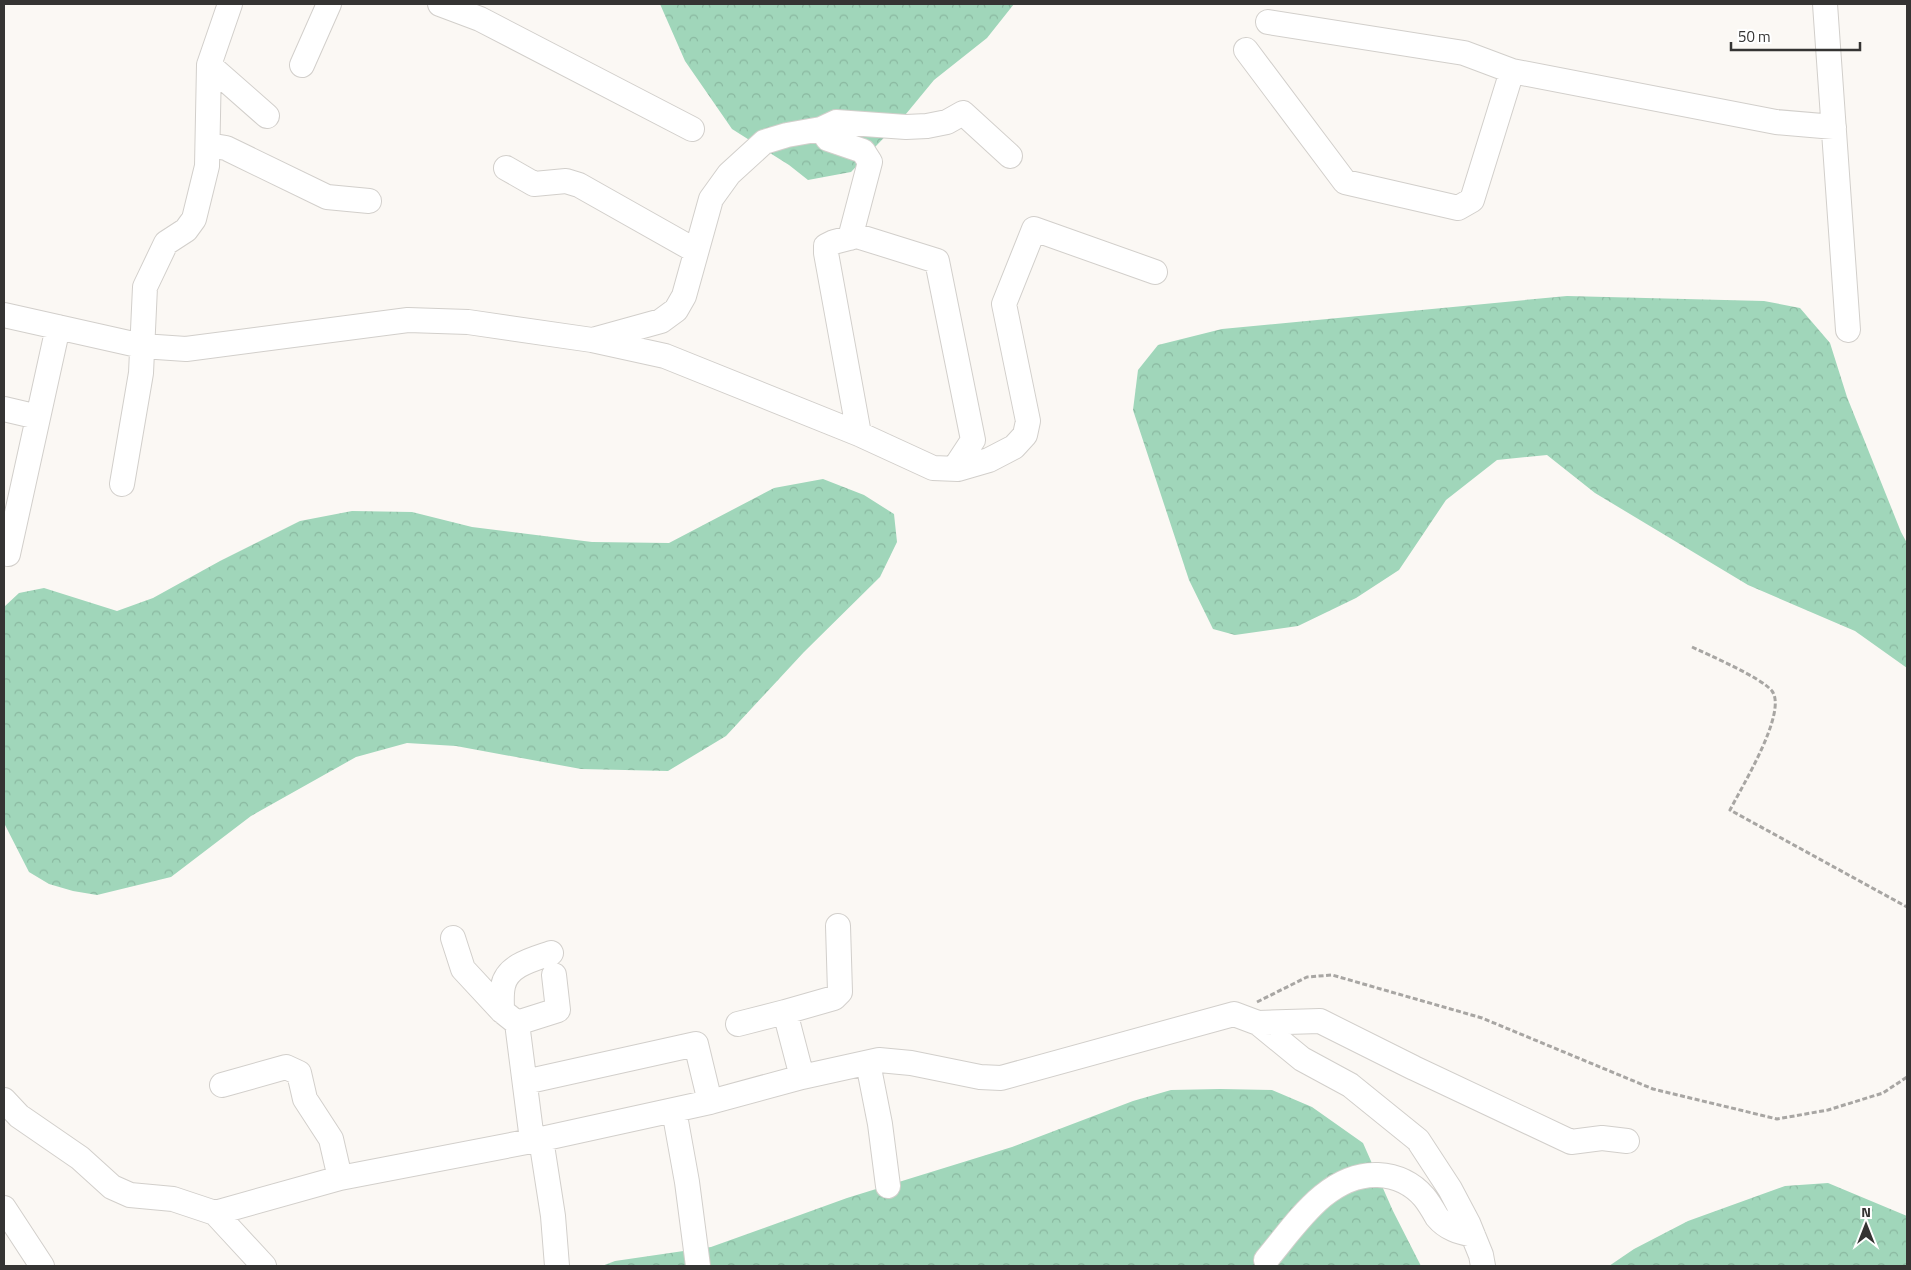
<svg xmlns="http://www.w3.org/2000/svg" width="1911" height="1270" font-family="'Titillium Web',sans-serif">
  <defs>
    <pattern id="forest-crowns" width="20" height="18" patternUnits="userSpaceOnUse" patternTransform="scale(1.25)"><rect width="20" height="18" fill="#a0d6ba"/><path d="M2 6a3 3 0 1 1 6 0M12 15a3 3 0 1 1 6 0" fill="none" stroke="#8ab8a0"/></pattern>
  </defs>
  <rect width="100%" height="100%" fill="#fbf8f4"/>
  <path fill="url(#forest-crowns)" d="M660,4H1014L987,38L934,80L901,120L851,172L808,180L789,165L732,129L685,61Z
    M1567,296L1764,301L1800,308L1830,343L1847,397L1901,532L1907,543V668L1855,631L1748,585L1595,493L1547,455L1497,460L1446,500L1399,570L1356,598L1298,626L1235,635L1213,629L1189,580L1133,410L1138,370L1158,345L1222,329Z
    M823,479L864,495L894,514L897,542L880,577L804,652L726,736L668,771L581,769L456,746L407,743L356,757L251,816L171,877L97,895L73,891L49,884L29,872L4,823V607L19,593L44,588L117,611L153,598L220,561L300,521L352,511L412,512L472,527L592,542L669,543L774,488Z
    M1220,1089L1272,1090L1312,1107L1363,1143L1393,1211L1421,1266H602L615,1261L711,1247L847,1198L1012,1147L1133,1101L1171,1090Z
    M1828,1183L1907,1216V1266H1609L1634,1249L1688,1221L1785,1186Z"/>
  <g fill="none" stroke-linecap="round" stroke-linejoin="round">
    <g stroke="#d2cfcb" stroke-width="26">
      <path id="minor" d="M440,4L480,19L692,129
        M1825,4L1848,330
        M1268,22L1464,53L1512,71L1776,122L1834,127
        M1246,50L1345,182L1458,208L1472,200L1512,71
        M209,65L267,116
        M302,65L329,4
        M208,145L226,148L327,197L369,201
        M506,168L534,184L566,181L579,185L696,251
        M850,238L870,162L863,151L828,139L821,129L836,122L906,127L927,126L947,122L963,113L1010,156
        M4,315L142,346L186,349L408,320L468,322L592,340L665,356L859,434L933,468L958,469L989,460L1014,447L1025,435L1028,421L1004,304L1034,229L1155,272
        M596,339L661,321L676,310L684,296L711,199L729,174L764,142L787,135L821,129
        M4,409L38,417
        M859,434L826,253V246L834,242L857,236L937,261L973,440L954,469
        M122,484L141,373L145,287L166,243L186,230L194,219L207,166L209,65L230,4
        M4,553L8,554L58,327
        M453,938L463,969L502,1011L517,1023L532,1140
        M502,1011C502,1003 501,994 503,986C507,965 534,959 551,953
        M517,1023L558,1010L554,975
        M1258,1023L1320,1021L1414,1068L1571,1142L1602,1138L1627,1141
        M738,1024L785,1012
        M868,1063L880,1124L888,1186
        M802,1077L785,1012L834,998L840,992L838,926
        M525,1082L696,1044L710,1102
        M222,1085L286,1067L299,1073L305,1099L331,1139L340,1178
        M4,1100L19,1116L80,1158L112,1187L130,1195L173,1199L215,1213L264,1266
        M674,1110L687,1182L698,1266
        M541,1139L553,1216L557,1266
        M4,1208L42,1266
        M215,1213L340,1178L537,1140L710,1102L802,1077L879,1060L911,1063L980,1077L1001,1078L1234,1014L1258,1023L1302,1059L1350,1085L1418,1140L1450,1189L1468,1223L1481,1255L1483,1266
        M1266,1260C1295,1226 1327,1173 1378,1175C1396,1176 1412,1183 1424,1197C1429,1203 1433,1210 1437,1217C1447,1229 1459,1232 1473,1235"/>
    </g>
    <path stroke="#a8a6a3" stroke-width="3" stroke-dasharray="5 2.5" stroke-linecap="butt" d="M1692,647C1709,655 1762,678 1772,691C1788,712 1741,788 1730,810L1907,907
      M1257,1002L1307,977L1332,975L1482,1018L1653,1089L1777,1119L1828,1110L1883,1093L1907,1077"/>
    <use href="#minor" stroke="#fff" stroke-width="24"/>
  </g>
  <rect width="1911" height="1270" fill="none" stroke="#353433" stroke-width="10"/>
  <g transform="translate(1866 1225)" stroke="#ffffff" stroke-width="4" paint-order="stroke">
  <path d="M0-4L9 19L0 12L-9 19Z" fill="#353433"/>
  <text y="-8" font-size="14" font-weight="bold" text-anchor="middle" fill="#353433">N</text>
  </g>
  <path d="M1731 42v8h129v-8" fill="none" stroke="#353433" stroke-width="2.5"/>
  <text x="1738" y="42" font-size="15" fill="#353433" stroke="#ffffff" stroke-width="4" paint-order="stroke">50 m</text>
</svg>
